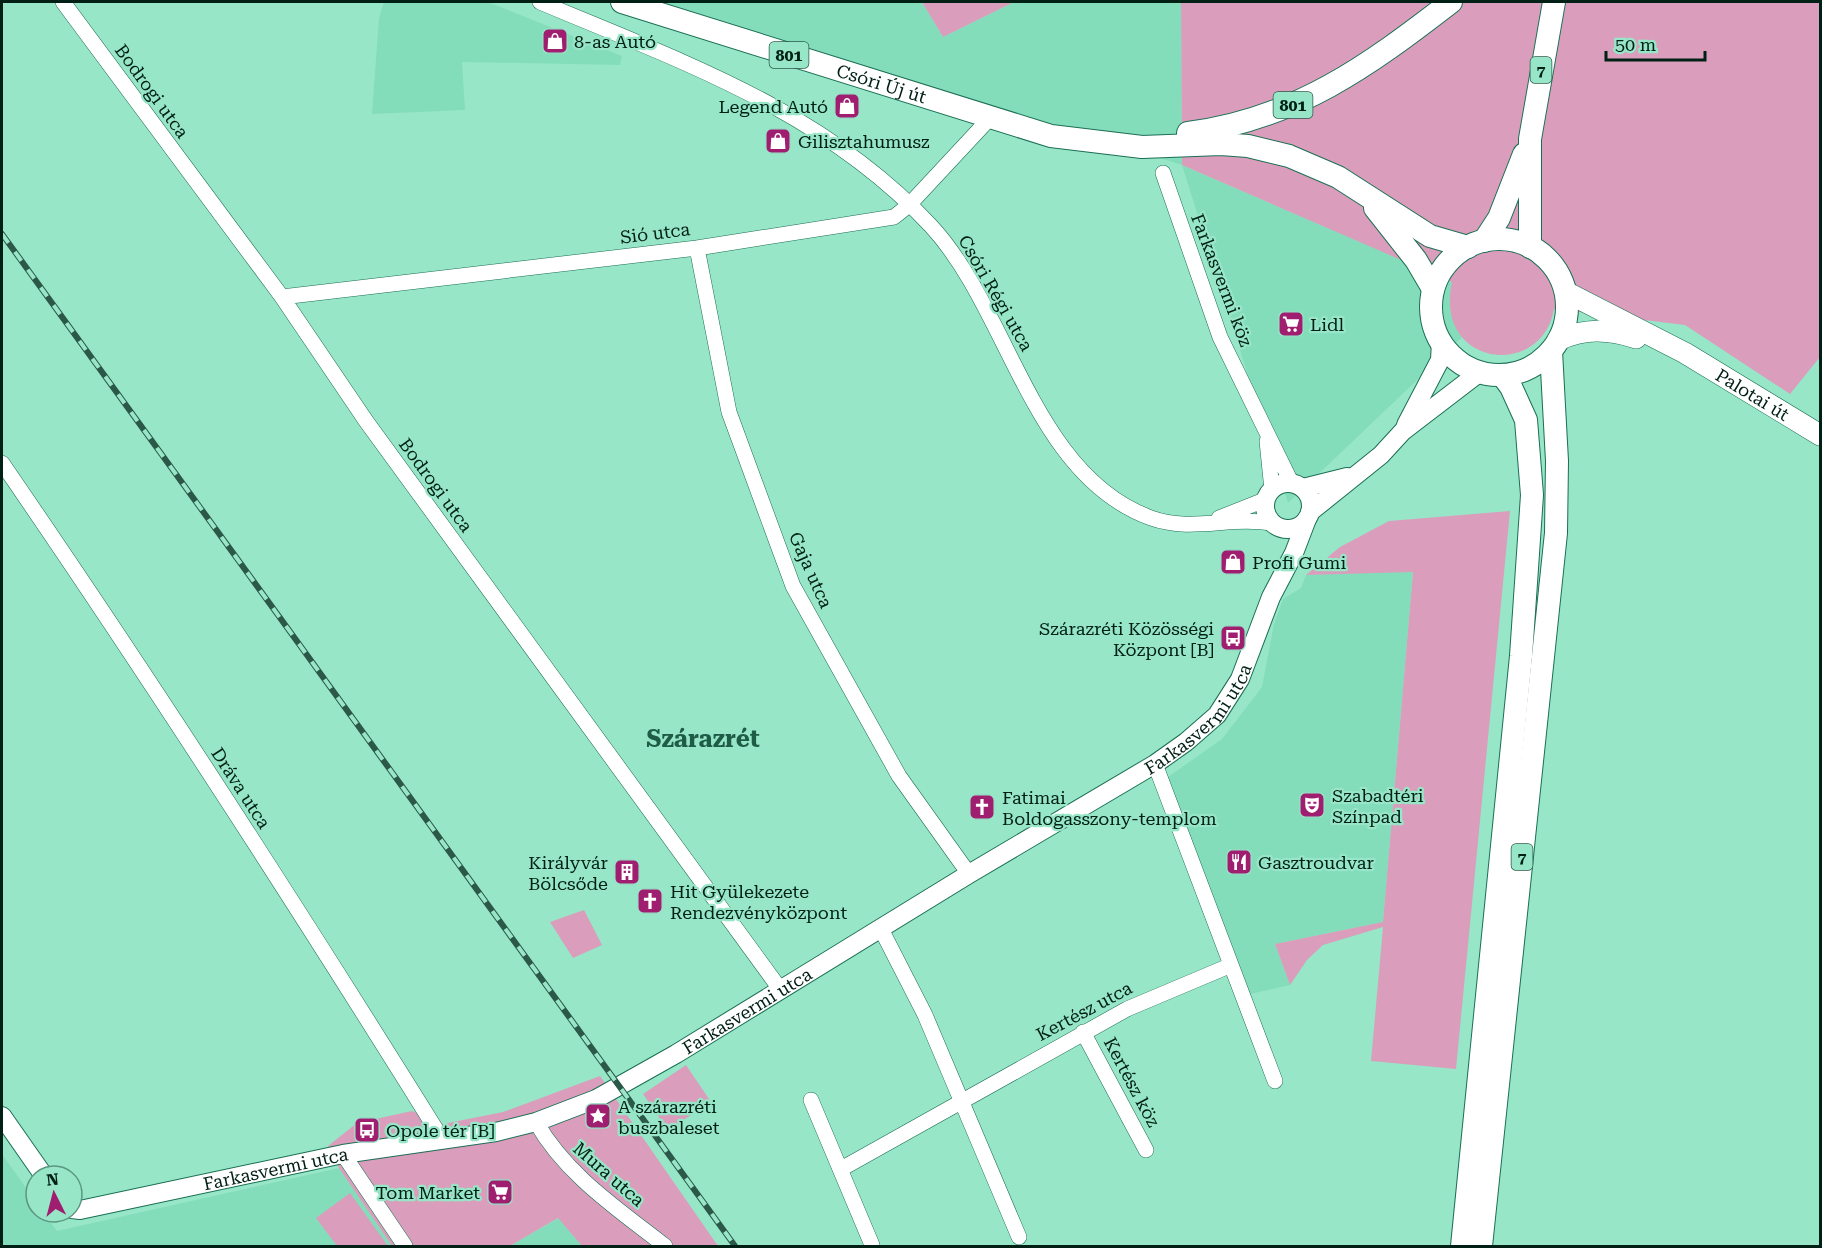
<svg xmlns="http://www.w3.org/2000/svg" width="1822" height="1248" font-family="'Roboto Serif',serif">
  <rect width="100%" height="100%" fill="#97e6c7"/>
  <path fill="#84ddba" d="M384,2H488L622,56L620,65L462,62L465,110L372,114L379,18Z
    M619,2H922L943,37L1014,2H1181L1182,165L1499,302L1288,503L1182,165L1070,129Z
    M1413,571L1383,922L1275,944L1290,985L1246,995L1168,777L1222,739L1262,687L1274,624L1283,599L1301,588L1306,575Z
    M2,1154L36,1202V1212H43L57,1231L339,1168L392,1246H2Z
    M559,1218L582,1246H510Z"/>
  <path fill="#da9ebc" d="M922,2H1014L943,37Z
    M1181,2H1820V357L1790,394L1685,325L1554,309C1542,380 1433,367 1452,282L1182,165Z
    M1510,511L1456,1069L1371,1061L1383,927L1323,945L1307,960L1290,985L1275,944L1383,922L1413,572L1306,575L1340,547L1389,521Z
    M584,910L602,945L573,958L550,922Z
    M686,1065L711,1102L668,1130L643,1094Z
    M600,1076L718,1246H582L558,1218L510,1246H392L339,1168L328,1146L357,1123L412,1111L443,1124L503,1112Z
    M350,1193L388,1246H337L316,1218Z"/>
  <g fill="none" stroke-linecap="round" stroke-linejoin="round">
    <g stroke="#1b6f55" stroke-width="16">
      <path id="minor" d="M63,2L282,297L366,421L780,989
        M540,2C682,62 823,110 931,226C1010,311 1032,475 1151,518C1193,533 1232,515 1274,524
        M1163,173L1220,337L1292,484
        M697,248L729,412L793,586L899,776L969,874
        M282,297L697,248L894,217L909,205L990,118
        M1267,441L1272,490
        M2,463C154,684 300,911 442,1139
        M1219,518L1267,499
        M1155,764L1275,1081
        M881,929L925,1015L1019,1237
        M1083,1032L1146,1150
        M811,1100L872,1245
        M536,1122C566,1175 618,1209 665,1246
        M343,1154L405,1246
        M841,1169L1127,1009L1229,966"/>
    </g>
    <g stroke="#1b6f55" stroke-width="20">
      <g id="tertiary">
        <path d="M1406,425L1440,360L1441,342"/>
        <circle cx="1288" cy="506" r="23"/>
        <path d="M1303,488L1347,477"/>
        <path d="M1310,512L1381,455L1403,431L1480,372"/>
        <path d="M2,1116L44,1176"/>
        <path id="s1" d="M72,1209L80,1210L343,1154L496,1132L536,1122L596,1099L676,1054L969,874L1155,764L1186,742L1217,715L1240,679L1271,597L1294,553L1307,519"/>
      </g>
    </g>
    <g stroke="#1b6f55" stroke-width="22">
      <g id="secondary">
        <path id="s2" d="M1566,292L1685,353L1820,435"/>
        <path d="M1558,340C1586,328 1607,329 1636,338"/>
      </g>
    </g>
    <g stroke="#1b6f55" stroke-width="24">
      <g id="primary">
        <path id="s3" d="M622,2L1051,136L1142,147L1221,144L1248,146L1289,156L1338,177L1430,236L1468,247"/>
        <path d="M1188,133C1296,119 1368,66 1451,2"/>
        <path d="M1375,208L1416,260L1433,289"/>
        <circle cx="1499" cy="307" r="68"/>
        <path d="M1484,241L1499,218L1524,154"/>
        <path d="M1530,247V139L1554,2"/>
        <path d="M1462,1246L1521,656L1532,495L1526,420L1511,387L1502,375"/>
        <path d="M1481,1246L1556,533L1557,461L1551,351"/>
      </g>
    </g>
    <use href="#minor" stroke="#fff" stroke-width="15"/>
    <use href="#tertiary" stroke="#fff" stroke-width="18"/>
    <use href="#secondary" stroke="#fff" stroke-width="21"/>
    <use href="#primary" stroke="#fff" stroke-width="22"/>
    <g stroke="#2b5848" stroke-width="6">
      <path id="rail" d="M2,234L735,1246"/>
    </g>
    <use href="#rail" stroke="#97e6c7" stroke-width="4" stroke-dasharray="11" stroke-linecap="butt"/>
  </g>
  <defs>
    <g id="shop-square" transform="scale(1.35)"><rect x="-9" y="-9" width="18" height="18" rx="4" fill="#9f1e70" stroke="#97e6c7"/><path d="M-5-2.5h2.3a2.7 3.5 0 0 1 5.4 0H5L5.5 6h-11ZM-1.5-2.5h3a1.5 2.3 0 0 0-3 0Z" fill="#fff"/></g>
    <g id="supermarket-square" transform="scale(1.35)"><rect x="-9" y="-9" width="18" height="18" rx="4" fill="#9f1e70" stroke="#97e6c7"/><path d="M-6-5.5h2.5l.6 2H6L4.5 2H-2.5L-4.4-4H-6ZM-1.5 3.2a1.3 1.3 0 1 0 .1 0ZM3 3.2a1.3 1.3 0 1 0 .1 0Z" fill="#fff"/></g>
    <g id="bus-square" transform="scale(1.35)"><rect x="-9" y="-9" width="18" height="18" rx="4" fill="#9f1e70" stroke="#97e6c7"/><path d="M-5-6H5V4H4V6H2V4H-2V6H-4V4H-5ZM-3.5-4V0h7V-4ZM-3.5 1.2v1.5H-2V1.2ZM2 1.2v1.5H3.5V1.2Z" fill="#fff"/></g>
    <g id="theatre-square" transform="scale(1.35)"><rect x="-9" y="-9" width="18" height="18" rx="4" fill="#9f1e70" stroke="#97e6c7"/><path d="M-5-5.5Q0-4 5-5.5V0Q5 5 0 6Q-5 5-5 0ZM-3.3-2.5H-1v1.5H-3.3ZM1-2.5H3.3v1.5H1ZM-2.8 1Q0 5.5 2.8 1Z" fill="#fff"/></g>
    <g id="church-square" transform="scale(1.35)"><rect x="-9" y="-9" width="18" height="18" rx="4" fill="#9f1e70" stroke="#97e6c7"/><path d="M-1.2-6h2.4v3.5h3.3v2.4h-3.3V6h-2.4V-.1h-3.3v-2.4h3.3Z" fill="#fff"/></g>
    <g id="restaurant-square" transform="scale(1.35)"><rect x="-9" y="-9" width="18" height="18" rx="4" fill="#9f1e70" stroke="#97e6c7"/><path d="M-5-6h1v4h1v-4h1v4h1v-4h1v5L-1.5 .5V6h-2V.5L-5-1ZM5-6V6H3V1.5H1.5Q1.5-4 5-6Z" fill="#fff"/></g>
    <g id="building-square" transform="scale(1.35)"><rect x="-9" y="-9" width="18" height="18" rx="4" fill="#9f1e70" stroke="#97e6c7"/><path d="M-4-6H4V6H1V3H-1V6H-4ZM-2.5-4.3h1.7v1.8h-1.7ZM.8-4.3h1.7v1.8H.8ZM-2.5-1h1.7V.8h-1.7ZM.8-1h1.7V.8H.8Z" fill="#fff"/></g>
    <g id="sight-square" transform="scale(1.35)"><rect x="-9" y="-9" width="18" height="18" rx="4" fill="#9f1e70" stroke="#97e6c7"/><path d="M0-6L1.8-2.2L6-1.7L2.9 1.2L3.7 5.4L0 3.3L-3.7 5.4L-2.9 1.2L-6-1.7L-1.8-2.2Z" fill="#fff"/></g>
  </defs>
  <g fill-rule="evenodd">
    <use href="#shop-square" x="555" y="41"/>
    <use href="#shop-square" x="847" y="106"/>
    <use href="#shop-square" x="778" y="141"/>
    <use href="#supermarket-square" x="1291" y="324"/>
    <use href="#shop-square" x="1233" y="562"/>
    <use href="#bus-square" x="1233" y="638"/>
    <use href="#theatre-square" x="1312" y="805"/>
    <use href="#church-square" x="982" y="807"/>
    <use href="#restaurant-square" x="1239" y="862"/>
    <use href="#building-square" x="627" y="872"/>
    <use href="#church-square" x="650" y="901"/>
    <use href="#sight-square" x="598" y="1116"/>
    <use href="#bus-square" x="367" y="1130"/>
    <use href="#supermarket-square" x="500" y="1192"/>
  </g>
  <g text-anchor="middle" dominant-baseline="central" stroke-width="4.5" stroke-linejoin="round" paint-order="stroke">
    <g fill="#97e6c7" stroke="#2d5b4a" stroke-width="1.5">
      <rect x="769.5" y="42" width="39" height="26" rx="4.5"/>
      <rect x="1530.5" y="57" width="21" height="26" rx="4.5"/>
      <rect x="1273.5" y="92" width="39" height="26" rx="4.5"/>
      <rect x="1511.5" y="844" width="21" height="26" rx="4.5"/>
    </g>
    <g font-size="16" font-weight="bold" fill="#002015">
      <text x="789" y="55">801</text>
      <text x="1541" y="70">7</text>
      <text x="1293" y="105">801</text>
      <text x="1522" y="857">7</text>
    </g>
    <g font-size="18" fill="#002015" stroke="#97e6c7" text-anchor="start">
      <text x="574" y="41">8-as Autó</text>
      <text x="828" y="106" text-anchor="end">Legend Autó</text>
      <text x="798" y="141">Gilisztahumusz</text>
      <text x="1310" y="324">Lidl</text>
      <text x="1252" y="562">Profi Gumi</text>
      <text x="1214" y="628" text-anchor="end">Szárazréti Közösségi<tspan x="1214" dy="21">Központ [B]</tspan></text>
      <text x="1332" y="795">Szabadtéri<tspan x="1332" dy="21">Színpad</tspan></text>
      <text x="1002" y="797">Fatimai<tspan x="1002" dy="21">Boldogasszony-templom</tspan></text>
      <text x="608" y="862" text-anchor="end">Királyvár<tspan x="608" dy="21">Bölcsőde</tspan></text>
      <text x="1258" y="862">Gasztroudvar</text>
      <text x="670" y="891">Hit Gyülekezete<tspan x="670" dy="21">Rendezvényközpont</tspan></text>
      <text x="618" y="1106">A szárazréti<tspan x="618" dy="21">buszbaleset</tspan></text>
      <text x="386" y="1130">Opole tér [B]</text>
      <text x="480" y="1192" text-anchor="end">Tom Market</text>
    </g>
    <g font-size="18" fill="#002015" stroke="#97e6c7">
      <text stroke="none"><textPath href="#s3" startOffset="272">Csóri Új út</textPath></text>
      <text transform="translate(152 91) rotate(54)">Bodrogi utca</text>
      <text transform="translate(655 233) rotate(-7)">Sió utca</text>
      <text transform="translate(1222 280) rotate(69)">Farkasvermi köz</text>
      <text transform="translate(996 293) rotate(60)">Csóri Régi utca</text>
      <text stroke="none"><textPath href="#s2" startOffset="213">Palotai út</textPath></text>
      <text transform="translate(436 485) rotate(54)">Bodrogi utca</text>
      <text transform="translate(811 570) rotate(66)">Gaja utca</text>
      <text stroke="none"><textPath href="#s1" startOffset="1252">Farkasvermi utca</textPath></text>
      <text transform="translate(241 788) rotate(57)">Dráva utca</text>
      <text stroke="none"><textPath href="#s1" startOffset="712">Farkasvermi utca</textPath></text>
      <text transform="translate(1084 1011) rotate(-28)">Kertész utca</text>
      <text transform="translate(1132 1082) rotate(62)">Kertész köz</text>
      <text stroke="none"><textPath href="#s1" startOffset="208">Farkasvermi utca</textPath></text>
      <text transform="translate(609 1174) rotate(41)">Mura utca</text>
    </g>
    <g font-size="24" font-weight="bold" fill="#1f5c47" stroke="#97e6c7">
      <text x="703" y="739">Szárazrét</text>
    </g>
  </g>
  <rect width="1822" height="1248" fill="none" stroke="#002015" stroke-width="6"/>
  <g transform="translate(54 1194) rotate(354)"><circle r="28" fill="#97e6c7" stroke="#5b9780" stroke-width="1.5"/>
  <path d="M0-4.5L10 22L0 15L-10 22Z" fill="#9f1e70"/>
  <text y="-9" font-size="16" font-weight="bold" text-anchor="middle" fill="#002015">N</text>
  </g>
  <path d="M1606 51v9h99v-9" fill="none" stroke="#002015" stroke-width="3"/>
  <text x="1615" y="51" font-size="18" fill="#002015" stroke="#97e6c7" stroke-width="4.5" paint-order="stroke">50 m</text>
</svg>
